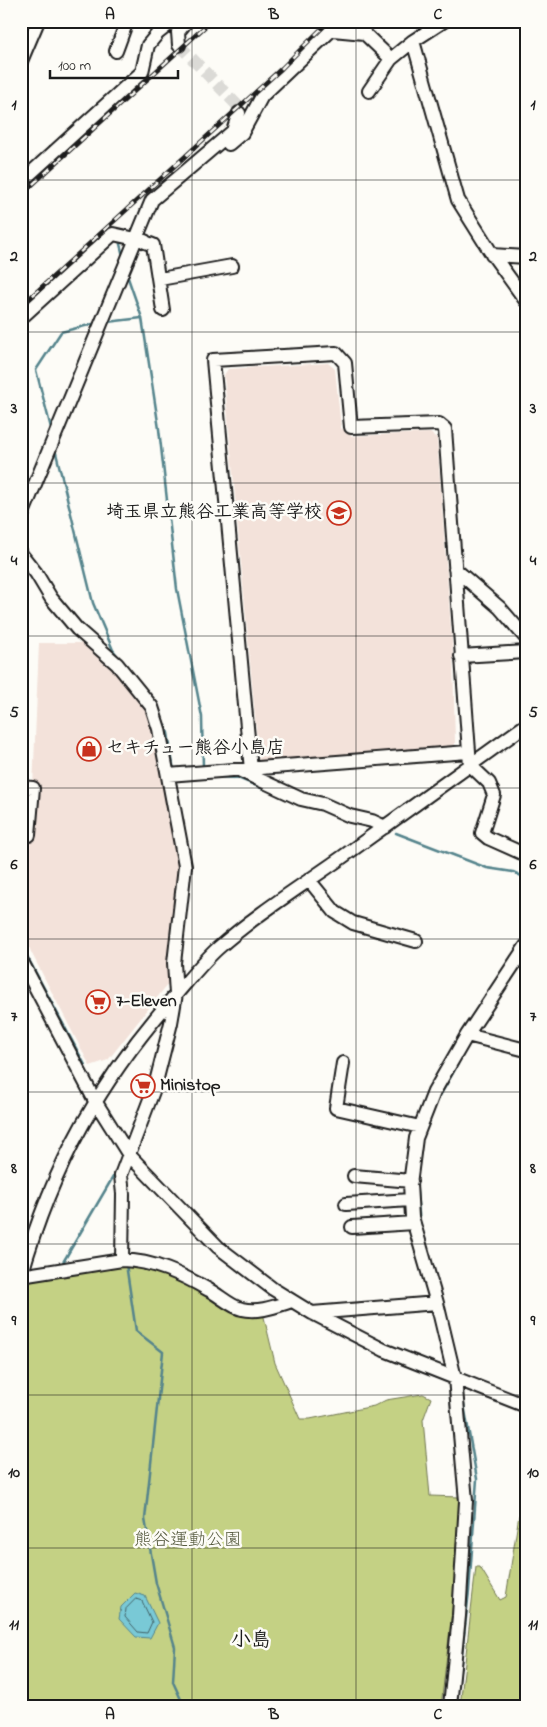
<svg xmlns="http://www.w3.org/2000/svg" width="547" height="1727" font-family="'Indie Flower','Klee One',sans-serif">
  <rect width="100%" height="100%" fill="#fdfcf7"/>
  <filter id="ink" filterUnits="userSpaceOnUse"><feTurbulence type="fractalNoise" baseFrequency=".02" numOctaves="2"/><feDisplacementMap in="SourceGraphic" scale="10" xChannelSelector="R" yChannelSelector="G"/><feConvolveMatrix kernelMatrix="1 2 1 2 8 2 1 2 1" color-interpolation-filters="sRGB"/></filter>
  <g filter="url(#ink)">
    <path fill="#f3e2da" d="M328,363L335,369L341,428L352,436L430,433L437,438L453,656L455,743L448,751L259,761L224,375L228,369Z
      M39,643H86L112,663L150,707L182,865L171,980L108,1060L90,1066L31,952L21,925V837L31,836Z"/>
    <path fill="#c4d184" stroke="#707650" d="M125,1263L152,1267L263,1313L275,1363L300,1419H310L374,1406L386,1400L423,1394L431,1398L423,1420L430,1496L459,1497V1551L441,1706H21V1316L28,1283L32,1279Z
      M519,1515L526,1517V1706H460L476,1567H480L500,1600L506,1597Z"/>
    <path fill="#79c9d6" stroke="#54848c" d="M135,1593L145,1596L158,1623L150,1638L136,1637L119,1619L121,1607Z"/>
    <g fill="none" stroke-linecap="round" stroke-linejoin="round">
      <path stroke="#416166" stroke-width="1" d="M136,1599L142,1601L152,1622L147,1633L138,1632L125,1617L126,1609Z"/>
      <path stroke="#54848c" stroke-width="2.5" d="M119,240L123,256
        M127,275L142,318L159,429L177,589L202,717L203,768
        M107,322L142,318
        M52,432L36,370L61,332L97,323
        M55,449L93,603L113,650L120,659
        M158,709L168,733L174,771
        M214,777L238,778L264,789
        M175,779L177,791
        M396,833L487,868L513,872L526,878
        M21,945L85,1065
        M178,1018L180,1011
        M166,1067L175,1033
        M436,1103L458,1064
        M136,1151L158,1096
        M416,1182L420,1224
        M128,1244L129,1204
        M62,1264L113,1177
        M126,1264L136,1331L163,1352L145,1519L156,1583L175,1647L173,1682L184,1706
        M456,1706L469,1591L477,1479L463,1399"/>
      <path stroke="#dbdad6" stroke-width="12" stroke-dasharray="12 6" stroke-linecap="butt" d="M179,45L237,105L239,113"/>
      <g stroke="#1c1c1c" stroke-width="16">
        <path id="minor" d="M333,30L364,33L391,59L413,41L444,21
          M413,41L458,200L490,251L526,301
          M179,45L178,32L187,21
          M116,51L127,21
          M21,61L38,21
          M369,91L391,59
          M229,144L242,133L262,96L341,21
          M21,182L142,72L148,45L158,33L173,21
          M145,242L153,245L163,310
          M492,255L526,257
          M160,279L232,266
          M21,318L113,234L145,241
          M21,518L152,200L233,131L239,113
          M21,554L36,573L51,598L77,629L117,664L152,707L159,729L185,866L174,963L176,994L171,1023L155,1086L121,1175L123,1194L122,1260
          M455,569L500,608L526,638
          M461,656L526,652
          M251,770L213,360L336,353L345,363L351,427L439,424L445,429L470,765L489,783L494,795L482,833L488,838L526,855
          M241,771L301,799L323,804L350,816L372,821L385,827
          M168,775L468,752
          M21,787L33,788L29,835H21
          M309,880L335,912L353,923L416,941
          M21,960L95,1101L129,1155L218,1247L273,1289L312,1313L384,1350L526,1406
          M467,1035L526,1050
          M343,1063L336,1108L420,1127
          M354,1176L411,1181
          M346,1204L411,1200
          M352,1227L414,1223
          M21,1276C53,1164 101,1078 178,992C191,977 203,962 217,949C255,915 300,887 341,858C403,814 464,769 526,725
          M21,1276L122,1260C154,1261 181,1274 209,1290C219,1295 231,1307 242,1309C259,1313 276,1306 292,1301
          M312,1313L437,1303
          M450,1706L459,1616L466,1501L455,1378L437,1303L412,1217L410,1184L416,1138L434,1092L467,1035L526,946"/>
      </g>
      <use href="#minor" stroke="#fdfcf7" stroke-width="12"/>
      <g stroke="#1c1c1c" stroke-width="4.5">
        <path id="rail" d="M21,195L211,21
          M21,306L282,68L329,21"/>
      </g>
      <use href="#rail" stroke="#fdfcf7" stroke-width="2.5" stroke-dasharray="8" stroke-linecap="butt"/>
    </g>
  </g>
  <path fill="none" stroke="#1c1c1c" stroke-width="1" stroke-opacity="0.55" d="M192,21V1706M356,21V1706M21,180H526M21,332H526M21,483H526M21,636H526M21,788H526M21,939H526M21,1092H526M21,1244H526M21,1395H526M21,1548H526"/>
  <defs>
    <g id="school-ring" transform="scale(1.25)"><circle r="9.5" fill="#fdfcf7" stroke="#c8321e" stroke-width="1.5"/><path d="M0-5L7-2L0 1L-7-2ZM-4 1L0 2.5L4 1V4Q0 6-4 4Z" fill="#c8321e"/></g>
    <g id="shop-ring" transform="scale(1.25)"><circle r="9.5" fill="#fdfcf7" stroke="#c8321e" stroke-width="1.5"/><path d="M-5-2.5h2.3a2.7 3.5 0 0 1 5.4 0H5L5.5 6h-11ZM-1.5-2.5h3a1.5 2.3 0 0 0-3 0Z" fill="#c8321e"/></g>
    <g id="supermarket-ring" transform="scale(1.25)"><circle r="9.5" fill="#fdfcf7" stroke="#c8321e" stroke-width="1.5"/><path d="M-6-5.5h2.5l.6 2H6L4.5 2H-2.5L-4.4-4H-6ZM-1.5 3.2a1.3 1.3 0 1 0 .1 0ZM3 3.2a1.3 1.3 0 1 0 .1 0Z" fill="#c8321e"/></g>
  </defs>
  <g fill-rule="evenodd">
    <use href="#school-ring" x="339" y="513"/>
    <use href="#shop-ring" x="89" y="749"/>
    <use href="#supermarket-ring" x="98" y="1002"/>
    <use href="#supermarket-ring" x="143" y="1086"/>
  </g>
  <g text-anchor="middle" dominant-baseline="central" stroke-width="5" stroke-linejoin="round" paint-order="stroke">
    <g font-size="18" font-weight="bold" fill="#1c1c1c" stroke="#fdfcf7" text-anchor="start">
      <text x="322" y="513" text-anchor="end">埼玉県立熊谷工業高等学校</text>
      <text x="106" y="749">セキチュー熊谷小島店</text>
      <text x="116" y="1002">7-Eleven</text>
      <text x="160" y="1086">Ministop</text>
    </g>
    <g font-size="18" fill="#575b40" stroke="#fdfcf7">
      <text x="188" y="1541">熊谷運動公園</text>
    </g>
    <g font-size="20" font-weight="bold" fill="#1c1c1c" stroke="#fdfcf7">
      <text x="251" y="1641">小島</text>
    </g>
  </g>
  <rect width="547" height="1727" fill="none" stroke="#fdfcf7" stroke-width="55"/>
  <path d="M50 70v8h128v-8" fill="none" stroke="#1c1c1c" stroke-width="2.5"/>
  <text x="58" y="70" font-size="15" fill="#1c1c1c" stroke="#fdfcf7" stroke-width="4" paint-order="stroke">100 m</text>
  <rect x="28" y="28" width="492" height="1672" fill="none" stroke="#1c1c1c" stroke-width="2"/>
  <g font-size="16" text-anchor="middle" font-weight="bold" fill="#1c1c1c">
    <text x="110" y="19">A</text>
    <text x="274" y="19">B</text>
    <text x="438" y="19">C</text>
    <text x="14" y="109">1</text>
    <text x="533" y="109">1</text>
    <text x="14" y="261">2</text>
    <text x="533" y="261">2</text>
    <text x="14" y="413">3</text>
    <text x="533" y="413">3</text>
    <text x="14" y="565">4</text>
    <text x="533" y="565">4</text>
    <text x="14" y="717">5</text>
    <text x="533" y="717">5</text>
    <text x="14" y="869">6</text>
    <text x="533" y="869">6</text>
    <text x="14" y="1021">7</text>
    <text x="533" y="1021">7</text>
    <text x="14" y="1173">8</text>
    <text x="533" y="1173">8</text>
    <text x="14" y="1325">9</text>
    <text x="533" y="1325">9</text>
    <text x="14" y="1477">10</text>
    <text x="533" y="1477">10</text>
    <text x="14" y="1629">11</text>
    <text x="533" y="1629">11</text>
    <text x="110" y="1719">A</text>
    <text x="274" y="1719">B</text>
    <text x="438" y="1719">C</text>
  </g>
</svg>
